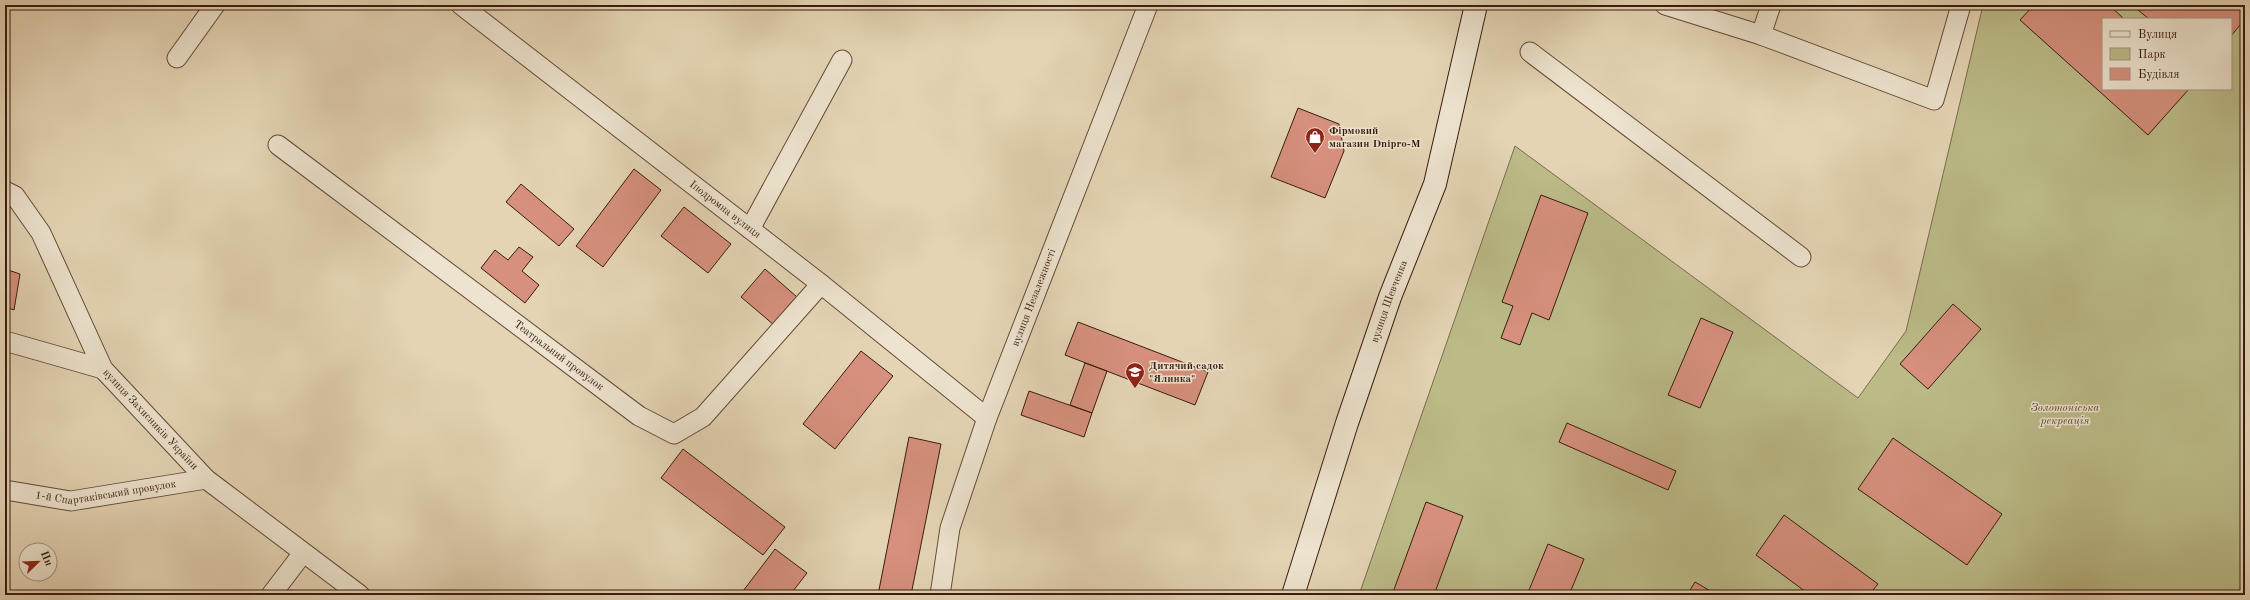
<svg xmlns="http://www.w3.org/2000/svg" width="2250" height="600" font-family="'Old Standard TT',serif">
  <rect width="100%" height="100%" fill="#e4d4b4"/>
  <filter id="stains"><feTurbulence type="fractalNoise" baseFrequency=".005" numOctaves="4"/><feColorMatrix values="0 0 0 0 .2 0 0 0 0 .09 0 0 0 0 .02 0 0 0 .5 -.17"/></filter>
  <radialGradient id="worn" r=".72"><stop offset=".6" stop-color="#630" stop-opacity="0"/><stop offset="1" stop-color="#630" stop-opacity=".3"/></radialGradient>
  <path fill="#bb8" stroke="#7a6c4b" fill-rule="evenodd" d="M1983,5H2245V595H1359L1515,146L1858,398L1906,331ZM2103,19H2231V89H2103Z"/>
  <path fill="#d6907d" stroke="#381c0e" d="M2034,5H2109L2124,19H2103V89H2189L2148,135L2020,20Z
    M2132,5H2245V19L2231,36V19H2149Z
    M1298,108L1339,124L1344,151L1325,198L1271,177Z
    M634,169L661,190L603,267L576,246Z
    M521,184L574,229L559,246L506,202Z
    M1541,195L1588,213L1549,320L1532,313L1520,345L1501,338L1513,306L1502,302Z
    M684,207L731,244L708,273L661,236Z
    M519,247L533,257L522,271L539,285L525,303L481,268L495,250L508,260Z
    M5,269L20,274L14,310L5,307Z
    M765,269L797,297L774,325L741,297Z
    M1953,304L1981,329L1928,389L1900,364Z
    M1701,318L1733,332L1700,408L1668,395Z
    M1078,322L1208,372L1195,405L1065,355Z
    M861,351L893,376L835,449L803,424Z
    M1085,363L1107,371L1092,413L1070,405Z
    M1029,391L1092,413L1084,437L1021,415Z
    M1567,423L1676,471L1668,490L1559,442Z
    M909,437L941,444L911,595H878Z
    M1893,438L2002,514L1967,565L1858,489Z
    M683,449L785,527L763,555L661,478Z
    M1426,502L1463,516L1434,595H1392Z
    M1784,515L1878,584L1869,595H1810L1756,555Z
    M1548,544L1584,559L1569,595H1527Z
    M775,549L807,573L790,595H740Z
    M1695,582L1714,593L1713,595H1687Z"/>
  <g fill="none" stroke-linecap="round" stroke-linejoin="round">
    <g stroke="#634a38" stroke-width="21">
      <g id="minor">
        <path id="s1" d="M461,5L821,284L987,418"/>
        <path d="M1665,5L1761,35L1934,100L1961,5"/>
        <path d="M1761,35L1771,5"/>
        <path d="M1530,52L1801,257"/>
        <path d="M177,58L215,5"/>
        <path id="s2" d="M278,145L639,416L674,434L703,417L821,284"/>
        <path id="s3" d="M5,191L15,196L41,233L103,369L206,479L360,595"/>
        <path d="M750,229L842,60"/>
        <path d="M5,341L103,369"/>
        <path id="s4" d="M5,490L71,501L206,479"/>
        <path d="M271,595L303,553"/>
        <path id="s5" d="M940,595L950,528L987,418L1148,5"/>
      </g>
    </g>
    <g stroke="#381c0e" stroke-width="24">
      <g id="secondary">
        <path id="s6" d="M1293,595L1347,423L1390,297L1435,184L1476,5"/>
      </g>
    </g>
    <use href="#minor" stroke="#ede3ce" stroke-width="19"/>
    <use href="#secondary" stroke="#ede3ce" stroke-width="22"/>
  </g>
  <defs>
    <g id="shop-pin" transform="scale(1)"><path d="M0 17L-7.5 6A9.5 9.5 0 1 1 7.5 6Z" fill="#8f2418" stroke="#ede3ce"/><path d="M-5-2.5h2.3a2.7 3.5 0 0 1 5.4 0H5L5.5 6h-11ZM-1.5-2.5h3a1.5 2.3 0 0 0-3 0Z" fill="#fff"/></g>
    <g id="school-pin" transform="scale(1)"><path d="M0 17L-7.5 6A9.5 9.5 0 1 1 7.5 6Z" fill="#8f2418" stroke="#ede3ce"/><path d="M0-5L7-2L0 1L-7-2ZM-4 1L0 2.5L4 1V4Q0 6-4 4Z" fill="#fff"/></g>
  </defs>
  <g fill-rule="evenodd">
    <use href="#shop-pin" x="1315" y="137"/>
    <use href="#school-pin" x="1135" y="372"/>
  </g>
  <g text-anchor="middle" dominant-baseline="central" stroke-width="3" stroke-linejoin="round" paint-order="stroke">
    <g font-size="11" font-weight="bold" fill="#381c0e" stroke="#ede3ce" text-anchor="start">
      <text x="1329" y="131">Фірмовий<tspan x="1329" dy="13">магазин Dnipro-M</tspan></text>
      <text x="1149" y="366">Дитячий садок<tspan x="1149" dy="13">"Ялинка"</tspan></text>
    </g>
    <g font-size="11" fill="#381c0e" stroke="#ede3ce">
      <text stroke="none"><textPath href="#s1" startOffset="334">Іподромна вулиця</textPath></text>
      <text stroke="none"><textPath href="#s5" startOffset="313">вулиця Незалежності</textPath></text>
      <text stroke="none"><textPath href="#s6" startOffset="309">вулиця Шевченка</textPath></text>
      <text stroke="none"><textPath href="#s2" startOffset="351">Театральний провулок</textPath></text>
      <text stroke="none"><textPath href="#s3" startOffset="275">вулиця Захисників України</textPath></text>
      <text stroke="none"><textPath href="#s4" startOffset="102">1-й Спартаківський провулок</textPath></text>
    </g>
    <g font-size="11" font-style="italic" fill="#59442c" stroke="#ede3ce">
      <text x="2065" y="408">Золотоніська<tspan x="2065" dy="13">рекреація</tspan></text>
    </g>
  </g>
  <rect width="2250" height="600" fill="none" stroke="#e4d4b4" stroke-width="20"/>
  <rect x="6" y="6" width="2238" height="588" fill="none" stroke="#381c0e" stroke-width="2"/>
  <rect x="10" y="10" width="2230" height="580" fill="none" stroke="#381c0e"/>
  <rect x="2102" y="18" width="130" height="72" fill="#ede3ce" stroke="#a59381"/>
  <rect x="2110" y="31" width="20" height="6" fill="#ede3ce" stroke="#a59381"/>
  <text x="2138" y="38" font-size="12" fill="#381c0e">Вулиця</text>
  <rect x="2110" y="48" width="20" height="12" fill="#bbbb88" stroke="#a59381"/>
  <text x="2138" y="58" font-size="12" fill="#381c0e">Парк</text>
  <rect x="2110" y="68" width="20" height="12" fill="#d6907d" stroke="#a59381"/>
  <text x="2138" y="78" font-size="12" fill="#381c0e">Будівля</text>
  <g transform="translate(38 562) rotate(67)"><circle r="19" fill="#ede3ce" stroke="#a59381"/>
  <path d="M0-3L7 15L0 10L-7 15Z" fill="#8f2418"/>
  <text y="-6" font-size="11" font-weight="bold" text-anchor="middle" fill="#381c0e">Пн</text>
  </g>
  <rect width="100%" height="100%" filter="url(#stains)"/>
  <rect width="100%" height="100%" fill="url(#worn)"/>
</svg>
